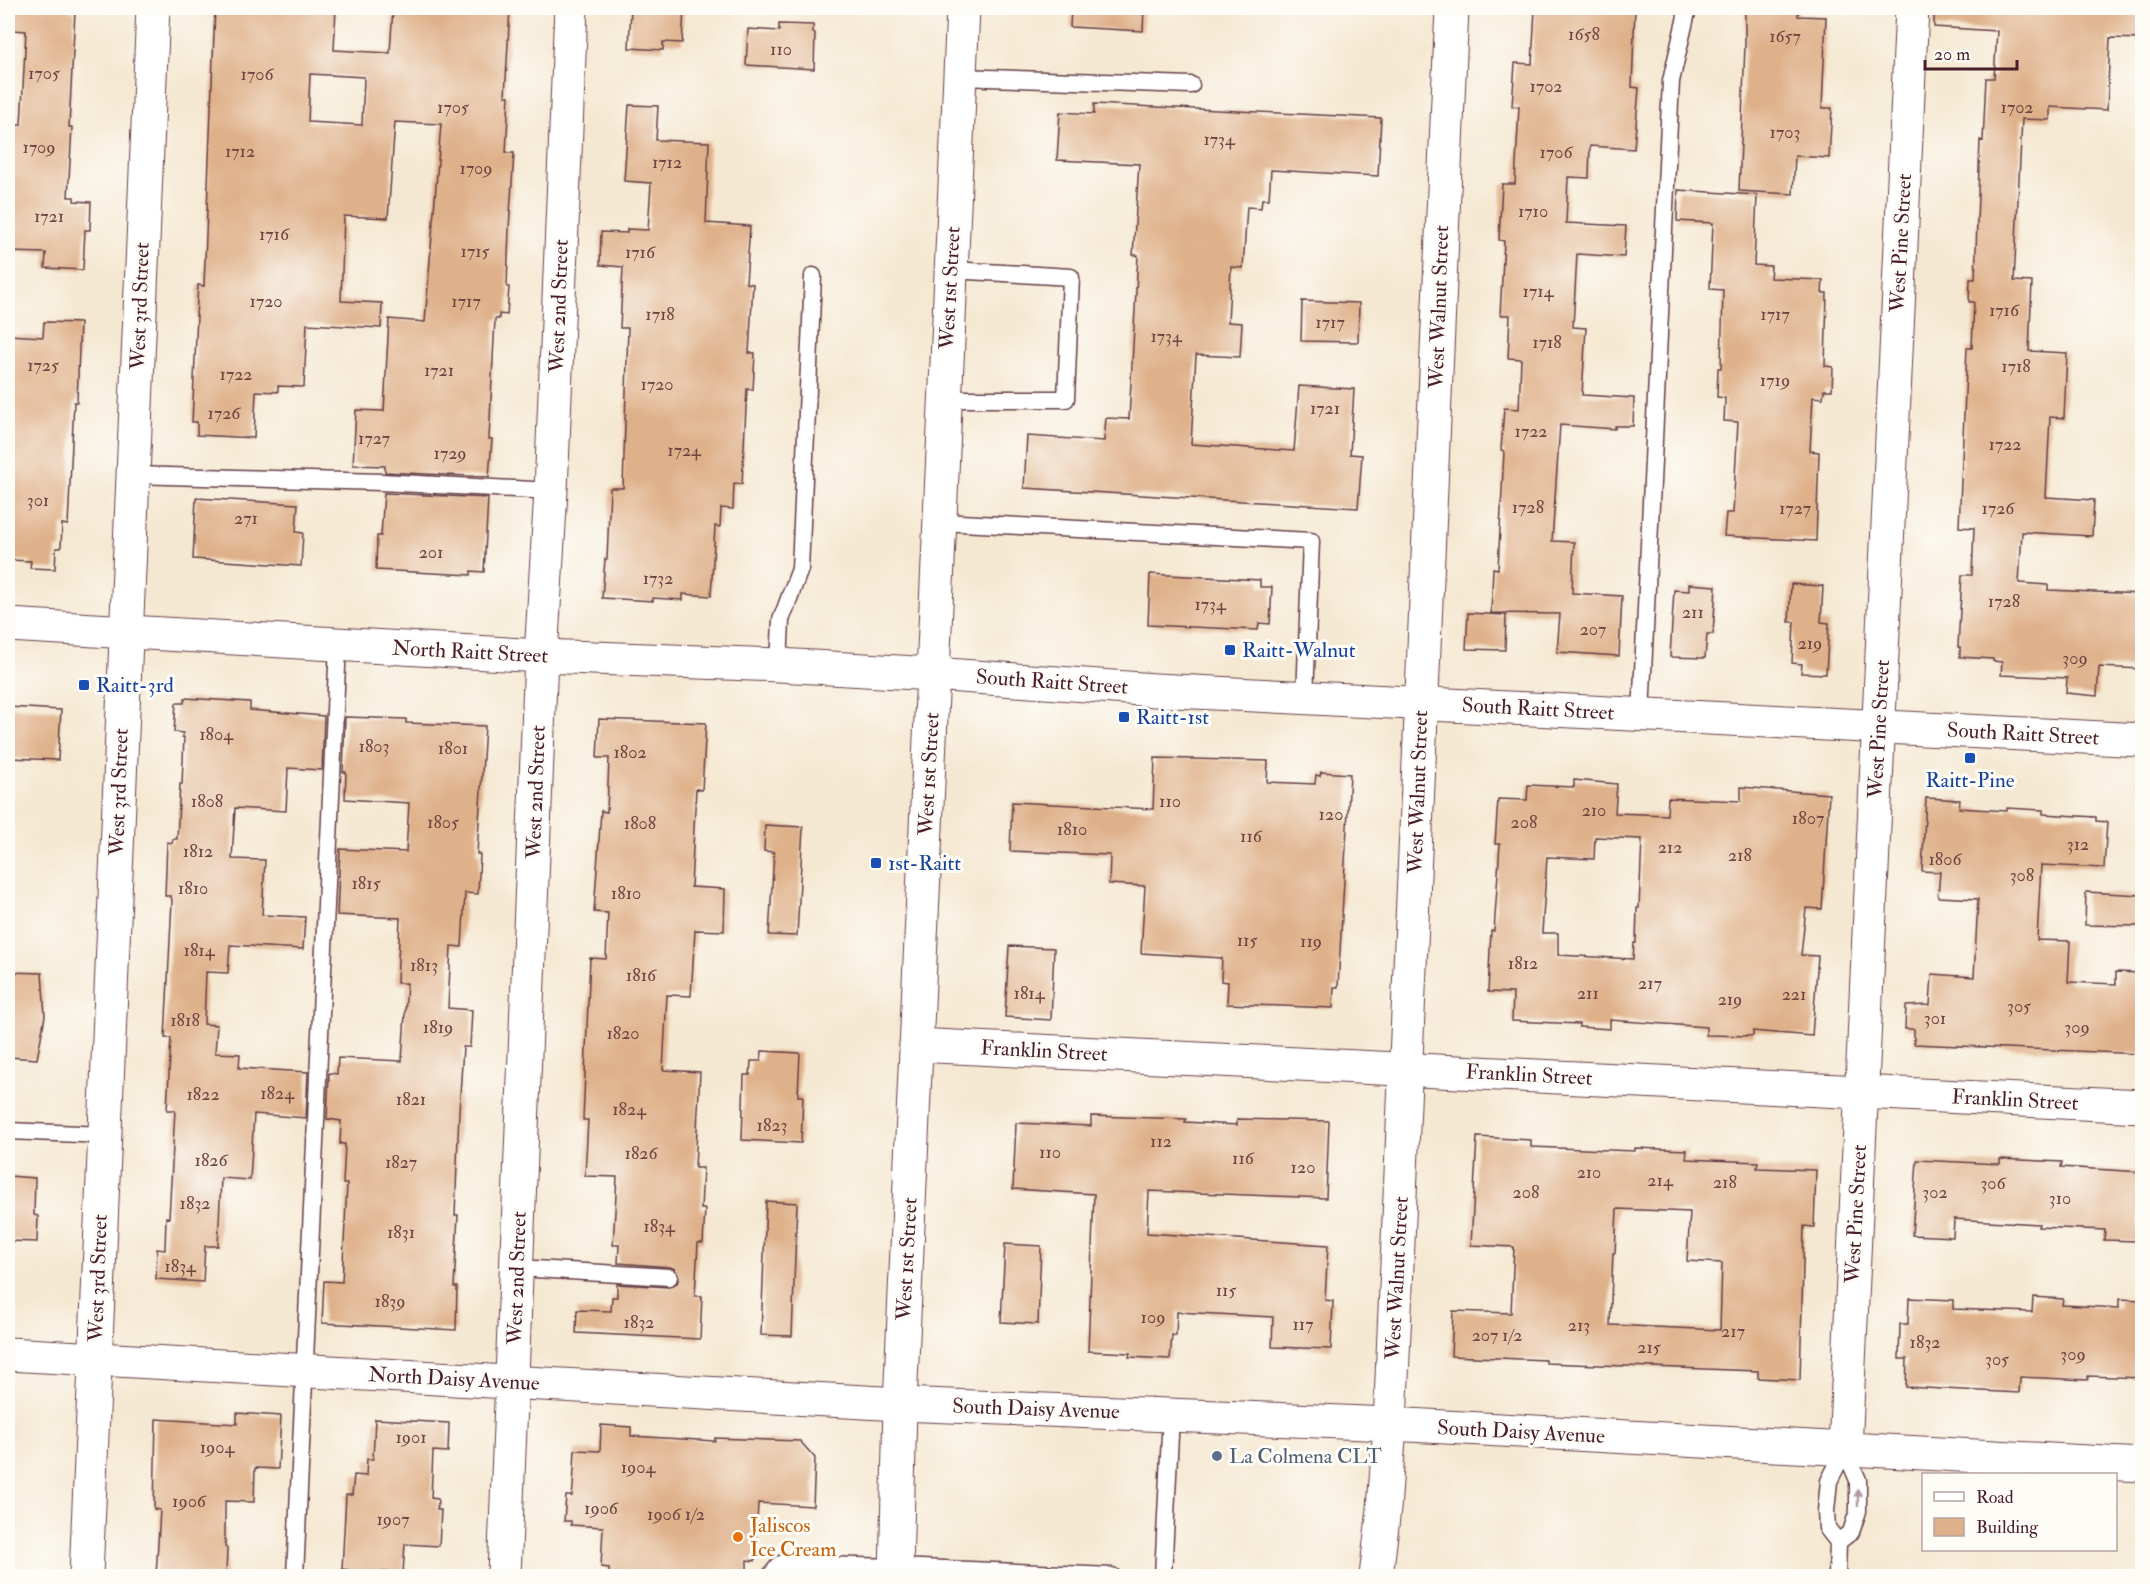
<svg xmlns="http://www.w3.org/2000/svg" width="2150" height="1584" font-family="'IM FELL Double Pica',serif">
  <rect width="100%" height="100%" fill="#fdfcf7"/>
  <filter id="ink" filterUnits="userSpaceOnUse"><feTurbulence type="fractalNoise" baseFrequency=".0167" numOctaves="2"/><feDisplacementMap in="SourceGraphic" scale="12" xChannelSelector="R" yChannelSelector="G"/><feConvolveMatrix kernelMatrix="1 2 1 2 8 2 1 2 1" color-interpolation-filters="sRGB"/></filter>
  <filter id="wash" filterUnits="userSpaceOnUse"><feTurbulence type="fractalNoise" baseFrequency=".008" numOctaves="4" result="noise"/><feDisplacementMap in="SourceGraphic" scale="24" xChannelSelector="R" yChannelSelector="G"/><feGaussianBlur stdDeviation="1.35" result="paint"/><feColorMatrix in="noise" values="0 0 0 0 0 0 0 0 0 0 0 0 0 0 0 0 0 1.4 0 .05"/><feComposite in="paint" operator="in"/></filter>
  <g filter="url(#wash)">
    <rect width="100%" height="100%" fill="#f5e8d2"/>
    <g id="blocks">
      <path fill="#dfb18a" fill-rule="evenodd" d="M14,8H69V11L75,12L69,127H72L68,197H74V201L91,202L90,230H85L83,270L45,268L46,253L8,252V133H16L17,125H21L26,31L12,30Z
        M215,8H336L334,50L390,53L393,8H510L505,96H509L506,153H514L509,228L507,287H509L507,315L499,314V319H495L489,439H492L489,477L385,472V466L353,465L356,410L384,411L389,319L425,322L441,124L395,122L388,218L344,216L341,301L382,303L381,328L307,324L304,387L278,386V392L256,391L254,438L197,435V422H192L197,316H196L198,285L204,286ZM310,74L364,77L362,125L308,122Z
        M631,8L684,9L682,43L663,42V50L629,48Z
        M1071,8H1144L1143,31L1070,27Z
        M1535,8H1635L1632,87L1639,88L1634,149L1590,146L1589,178L1568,177L1566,223L1626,226L1624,257L1577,254L1573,327L1586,328L1582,395L1634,398L1633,426H1615V429L1560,425L1552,541L1574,542L1572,593L1622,596L1619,656L1557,652L1560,614L1491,613L1493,568L1498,569L1504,451L1501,450L1504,408L1519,409L1521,359L1508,358L1510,315H1500L1504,241L1499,240L1502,184H1515L1519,107L1512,106L1515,63L1532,64Z
        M1745,8H1799L1798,16L1826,17L1822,108H1832L1829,158L1795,156L1793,194L1739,191L1745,46Z
        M1934,8H2142V39L2110,38L2107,110L2050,107V120L2022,119L2014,281L2032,282L2029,351L2067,353L2064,418L2050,417L2046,497L2094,500L2092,536L2022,532L2019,583L2048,585V590L2142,594V669L2099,667L2097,696L2066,693L2067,678L2001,675L2002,662L1993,661V659L1960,657V647H1958L1962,575H1972L1974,528L1959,527L1967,348H1972L1974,302H1969L1970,279H1975L1980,140L1983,141L1986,78H1994L1997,31L1934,27Z
        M779,24L813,25V33H815L814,69L746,65L748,29L779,31Z
        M1094,104L1381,118L1378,176L1271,170L1269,199H1262L1261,208L1247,207L1243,268L1231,267L1228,322L1242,323L1240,357L1196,355L1191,444L1294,451L1299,386L1354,389L1350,454L1362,455L1358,508L1024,488L1027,436L1104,441L1106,418L1129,419L1138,255H1133L1139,164L1057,160L1060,112L1094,114Z
        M629,105L658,106L656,140L709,142L706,223L750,226L746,283L753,284L749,353H755L753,390L747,389L742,484L734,483L733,509L721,508L720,527L715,526L711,596L683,594V600L653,598V601L602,598L605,559H607L610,488H623L628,328H620L623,267L600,265L601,232L627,233V229L648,230L651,183L624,181Z
        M1678,190L1757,195L1754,265L1771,266L1770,278L1823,280L1822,293H1827L1825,366L1833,367L1832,390H1824L1823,398L1813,397L1810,451L1819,452L1816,541L1724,536L1726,513H1733L1738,422L1724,421L1725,398L1717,397L1718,368H1721L1723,290L1710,289L1713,223L1677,221Z
        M1302,301L1359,303L1358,342L1301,341Z
        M44,322L80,323L77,402H74L68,525L62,524L61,548H56L55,569L30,568L31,561L8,560L10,452H8V335L43,337Z
        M384,493L488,498L484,572L471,571V575L376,570L377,536H381Z
        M196,498L298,504L296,532L303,533L301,566L193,559Z
        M1150,574L1260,580V587H1272L1270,624L1259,623L1258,630L1148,625Z
        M1689,584L1716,586L1713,634H1707L1705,658L1670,657L1674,590L1689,591Z
        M1791,584L1823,586L1821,622L1829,623L1826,674L1801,673L1802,664L1792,663L1794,622H1789Z
        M1468,613L1506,615L1505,650L1466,649Z
        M185,698L250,702V710L324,716L322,770L288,768L286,811L235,808L232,859L265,860L262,915L305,917L303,949L230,945L228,973L206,972L204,1024L217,1025L215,1053L240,1054L239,1068L308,1072L306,1118L254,1114L250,1180L221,1178L218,1246H205L203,1282L156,1279L157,1249L165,1250L166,1217L169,1218L175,1110H167L171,1038H165L172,901L171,896H165L167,842L172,843L173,839H177L180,784H182L184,737H182L183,733L174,732L176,703H184Z
        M8,707L61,710L58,760L10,758V755H8Z
        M345,717L406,719V723L485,726L477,854H480L478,894L465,893L462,947L451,946L448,1008L472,1010L470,1047H463L459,1112L455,1215H458L454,1287H457L456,1330L322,1323L324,1281L342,1282L347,1184H343L345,1144H340L341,1121L327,1119L329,1073L337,1074L338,1058L402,1061L407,983H397L400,918L337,915L340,849L406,852L409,803L345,799L346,772H343Z
        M599,719L706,723L702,790L696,789L691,887L725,889L724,931L695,930L691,996L667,995L663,1070L700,1072L695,1168H703L701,1209H705L703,1243H698L695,1296H702L700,1339L576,1333L577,1310L611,1311L612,1297H617V1284L669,1287L677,1283L679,1277L675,1269L670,1267L618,1263L619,1245H613L617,1177L585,1176L588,1120H583L590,958L606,959L608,913L594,912L601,811L607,812L609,758H597Z
        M1155,758L1268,761L1267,782L1315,784L1316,775L1320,776L1321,772L1350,774L1338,987H1334L1333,1008L1227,1004L1228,982L1221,981L1222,958L1141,953L1145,886L1109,884L1110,855L1010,851L1012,802L1153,809Z
        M1574,780L1617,784L1615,813L1667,815L1668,798L1741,801V787L1829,794L1822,909L1806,908L1801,955L1818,956L1812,1036L1753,1031V1036L1706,1035V1027L1610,1020V1029L1579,1027V1024L1512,1021L1513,993L1488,992L1491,931H1494L1500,844H1495L1498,799L1527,800L1528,785L1574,787ZM1595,837L1642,839L1639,908H1637L1636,943H1634L1633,959L1558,955V933H1542L1547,857L1594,859Z
        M1926,798L1960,800L1959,808L2007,811V808L2043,810V814L2096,817V821L2107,822L2104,868L2041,865L2037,940L2070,941L2068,982L2116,984V972L2142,973V1054L1914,1044V1029H1905L1906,1006L1930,1005L1932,974L1974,977L1978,899L1938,897L1940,872L1922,871Z
        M765,825L803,827L797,936L769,935L774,852L764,851Z
        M2086,892L2142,895V926L2085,925Z
        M1009,946L1054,948L1051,1020L1005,1017Z
        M8,972L42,973L45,1016L37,1059L8,1057Z
        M762,1051L800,1053L798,1096H803L801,1143L742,1140L744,1075H750L751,1061H761Z
        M1091,1116L1186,1119L1185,1122L1237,1125V1119L1329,1121L1326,1198L1149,1191L1147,1233L1328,1245L1325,1300L1333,1301L1331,1349L1272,1347L1273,1317L1177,1312L1176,1336L1172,1335L1170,1359L1129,1357L1130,1353L1088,1351L1094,1194L1013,1189L1016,1123L1091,1126Z
        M1477,1137L1531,1140V1147L1635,1151V1148L1687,1150L1686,1159L1758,1162L1757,1168L1816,1170L1814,1227L1804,1226L1800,1380L1758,1378V1371L1546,1363V1360L1451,1356L1453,1311L1511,1313L1514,1247L1471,1245ZM1617,1209L1690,1212L1687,1261L1722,1263L1720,1330L1610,1325L1613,1253H1615Z
        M2000,1159L2062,1162L2061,1167L2142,1172V1215H2139L2138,1241L2104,1240L2105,1230L2038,1227L2039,1224L1954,1219L1953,1237L1912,1235L1917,1160L2000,1164Z
        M8,1176L35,1178L34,1215L38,1216L37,1242L8,1241Z
        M766,1201L797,1203L792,1336L761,1335Z
        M1005,1244L1041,1246L1038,1324L1001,1322Z
        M2033,1297L2063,1299L2062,1305L2119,1308V1299L2142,1300V1378L2088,1376V1380L2020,1377L2019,1393L1906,1387L1907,1359H1899L1900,1324H1908L1909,1298L1953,1300V1309L2032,1312Z
        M237,1413L281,1416L278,1469L255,1468L254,1502L225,1501V1547L227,1548L226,1576H156L160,1510L154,1509L156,1419L237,1424Z
        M375,1419L449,1423L448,1452L433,1451L431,1498L438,1499L437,1510H441L439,1546L405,1544L403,1573L382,1572V1576H348V1570L342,1569L346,1495H352L354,1475L366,1476L367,1459H373Z
        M601,1425L631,1427V1436L715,1441V1438L800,1441L815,1458L813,1506L758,1503L755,1561L747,1560V1576H609V1568L601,1567L603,1527L571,1525V1521H564L566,1496H572L573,1487L575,1450L600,1451Z"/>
    </g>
  </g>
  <g filter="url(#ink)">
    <use href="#blocks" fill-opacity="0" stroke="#643d44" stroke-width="1.5"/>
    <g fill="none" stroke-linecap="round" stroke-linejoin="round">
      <g stroke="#643d44" stroke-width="19">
        <path id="lane" d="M960,77L1191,85
          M946,399H1066L1071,277L951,270
          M133,475L381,482L551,491
          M940,522L1311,541L1305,697
          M779,665L781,620L800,569L813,276
          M1641,714L1671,81L1688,8
          M8,1131L104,1135
          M518,1268L669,1277
          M1838,1542L1851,1532L1858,1511V1480L1845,1450
          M295,1576L338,645
          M770,1576L780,1564L896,1567L1112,1576
          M1163,1576L1171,1415
          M1837,1576L1838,1542L1827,1528L1826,1511L1829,1481L1845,1450"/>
      </g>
      <g stroke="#643d44" stroke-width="35">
        <path id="street" d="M916,1045L2142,1106
          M8,1354L900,1404L1390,1424L2142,1465
          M1845,1450L1912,8
          M86,1576L153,8
          M504,1576L541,656L551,491L571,8"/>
      </g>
      <g stroke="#643d44" stroke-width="35">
        <path id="secondary" d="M8,625L541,656L779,665L933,674L1155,690L2142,740
          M896,1576L900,1404L963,8
          M1376,1576L1384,1509L1390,1424L1452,8"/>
      </g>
      <use href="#lane" stroke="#fff" stroke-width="16"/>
      <use href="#street" stroke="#fff" stroke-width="33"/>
      <use href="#secondary" stroke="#fff" stroke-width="33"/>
    </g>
    <defs><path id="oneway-solid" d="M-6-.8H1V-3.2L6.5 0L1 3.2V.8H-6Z" transform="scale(1.5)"/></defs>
    <use fill="#ae9aa0" href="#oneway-solid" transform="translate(1858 1498) rotate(-89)"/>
  </g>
  <g fill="#1a4fb4" stroke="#fdfcf7" stroke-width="2">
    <rect x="1224" y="644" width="12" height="12" rx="3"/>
    <rect x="78" y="679" width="12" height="12" rx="3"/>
    <rect x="1118" y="711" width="12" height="12" rx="3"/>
    <rect x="1964" y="752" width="12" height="12" rx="3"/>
    <rect x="870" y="857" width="12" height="12" rx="3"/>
  </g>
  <circle fill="#5c6f8a" stroke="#fdfcf7" stroke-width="2" cx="1217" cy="1456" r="6"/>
  <circle fill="#e8710a" stroke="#fdfcf7" stroke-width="2" cx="738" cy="1537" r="6"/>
  <g text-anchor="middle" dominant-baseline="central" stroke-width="6" stroke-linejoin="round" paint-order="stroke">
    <g font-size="18" fill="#6f4443">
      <text x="1584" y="34">1658</text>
      <text x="1785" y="36">1657</text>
      <text x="781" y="49">110</text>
      <text x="44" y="73">1705</text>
      <text x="257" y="74">1706</text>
      <text x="1546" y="86">1702</text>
      <text x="453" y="107">1705</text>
      <text x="2017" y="107">1702</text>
      <text x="1785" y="132">1703</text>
      <text x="1219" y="139">1734</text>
      <text x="39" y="147">1709</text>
      <text x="240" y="151">1712</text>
      <text x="1556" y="152">1706</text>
      <text x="667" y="162">1712</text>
      <text x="476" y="168">1709</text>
      <text x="1533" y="211">1710</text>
      <text x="49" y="216">1721</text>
      <text x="274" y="234">1716</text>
      <text x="475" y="251">1715</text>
      <text x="640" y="252">1716</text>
      <text x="1538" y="291">1714</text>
      <text x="266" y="301">1720</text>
      <text x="466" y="301">1717</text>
      <text x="2004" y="310">1716</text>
      <text x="660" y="314">1718</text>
      <text x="1775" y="314">1717</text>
      <text x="1330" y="322">1717</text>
      <text x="1166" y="336">1734</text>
      <text x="1547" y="342">1718</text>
      <text x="43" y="365">1725</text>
      <text x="2016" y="366">1718</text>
      <text x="439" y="370">1721</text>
      <text x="236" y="374">1722</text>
      <text x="1775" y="380">1719</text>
      <text x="657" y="384">1720</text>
      <text x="1325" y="408">1721</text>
      <text x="224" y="413">1726</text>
      <text x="1531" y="431">1722</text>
      <text x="374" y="438">1727</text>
      <text x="2005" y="444">1722</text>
      <text x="684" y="450">1724</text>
      <text x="450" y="453">1729</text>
      <text x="38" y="500">301</text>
      <text x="1528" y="507">1728</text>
      <text x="1795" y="508">1727</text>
      <text x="1998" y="508">1726</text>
      <text x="246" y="518">271</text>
      <text x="431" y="552">201</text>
      <text x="658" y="578">1732</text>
      <text x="2004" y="601">1728</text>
      <text x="1210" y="604">1734</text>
      <text x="1693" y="612">211</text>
      <text x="1593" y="629">207</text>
      <text x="1810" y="643">219</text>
      <text x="2075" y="658">309</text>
      <text x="216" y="734">1804</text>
      <text x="374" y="746">1803</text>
      <text x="453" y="748">1801</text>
      <text x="630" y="752">1802</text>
      <text x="207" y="801">1808</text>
      <text x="1170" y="801">110</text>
      <text x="1594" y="810">210</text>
      <text x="1331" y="814">120</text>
      <text x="1808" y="818">1807</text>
      <text x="443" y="822">1805</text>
      <text x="1524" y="822">208</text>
      <text x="640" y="823">1808</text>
      <text x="1072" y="829">1810</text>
      <text x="1251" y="836">116</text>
      <text x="2078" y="844">312</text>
      <text x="1670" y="847">212</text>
      <text x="198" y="851">1812</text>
      <text x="1740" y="855">218</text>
      <text x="1945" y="859">1806</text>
      <text x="2022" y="875">308</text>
      <text x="366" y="883">1815</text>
      <text x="193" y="888">1810</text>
      <text x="626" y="893">1810</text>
      <text x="1247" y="940">115</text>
      <text x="1311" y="941">119</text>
      <text x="199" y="950">1814</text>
      <text x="1523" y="963">1812</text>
      <text x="424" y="965">1813</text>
      <text x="641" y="975">1816</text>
      <text x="1650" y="983">217</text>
      <text x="1029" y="993">1814</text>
      <text x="1588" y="993">211</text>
      <text x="1794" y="994">221</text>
      <text x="1730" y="999">219</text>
      <text x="2019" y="1006">305</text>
      <text x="1935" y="1018">301</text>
      <text x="185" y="1020">1818</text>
      <text x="438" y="1027">1819</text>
      <text x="2077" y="1027">309</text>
      <text x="623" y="1033">1820</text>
      <text x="277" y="1093">1824</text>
      <text x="203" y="1094">1822</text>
      <text x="411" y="1099">1821</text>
      <text x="629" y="1109">1824</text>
      <text x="772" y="1125">1823</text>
      <text x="1161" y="1141">112</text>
      <text x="1050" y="1152">110</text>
      <text x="641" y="1153">1826</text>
      <text x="1243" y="1158">116</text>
      <text x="211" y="1160">1826</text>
      <text x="401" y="1162">1827</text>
      <text x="1303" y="1167">120</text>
      <text x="1589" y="1172">210</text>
      <text x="1660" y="1180">214</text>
      <text x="1725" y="1182">218</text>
      <text x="1993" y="1183">306</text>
      <text x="1526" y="1192">208</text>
      <text x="1935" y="1192">302</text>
      <text x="2060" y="1198">310</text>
      <text x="195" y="1203">1832</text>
      <text x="659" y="1226">1834</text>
      <text x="401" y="1232">1831</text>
      <text x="180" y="1266">1834</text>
      <text x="1226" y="1290">115</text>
      <text x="390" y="1301">1839</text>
      <text x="1153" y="1317">109</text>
      <text x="639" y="1322">1832</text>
      <text x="1303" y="1324">117</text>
      <text x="1579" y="1325">213</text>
      <text x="1733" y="1331">217</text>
      <text x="1497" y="1335">207 1/2</text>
      <text x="1925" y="1342">1832</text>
      <text x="1649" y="1347">215</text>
      <text x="2073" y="1354">309</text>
      <text x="1997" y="1359">305</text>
      <text x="411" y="1437">1901</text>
      <text x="217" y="1447">1904</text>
      <text x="638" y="1467">1904</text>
      <text x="189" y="1501">1906</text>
      <text x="601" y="1508">1906</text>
      <text x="676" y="1514">1906 1/2</text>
      <text x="393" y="1519">1907</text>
    </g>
    <g font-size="21" fill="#4a1f2b" stroke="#fdfcf7">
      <text transform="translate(1901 243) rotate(-87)">West Pine Street</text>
      <text transform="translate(950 288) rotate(-87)">West 1st Street</text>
      <text transform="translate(140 306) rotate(-88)">West 3rd Street</text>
      <text transform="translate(559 306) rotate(-88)">West 2nd Street</text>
      <text transform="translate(1439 307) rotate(-88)">West Walnut Street</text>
      <text transform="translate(470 652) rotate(3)">North Raitt Street</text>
      <text transform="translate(1052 682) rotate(4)">South Raitt Street</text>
      <text transform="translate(1538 709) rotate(3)">South Raitt Street</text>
      <text transform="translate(1879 729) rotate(-87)">West Pine Street</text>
      <text transform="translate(2023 734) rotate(3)">South Raitt Street</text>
      <text transform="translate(929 774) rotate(-87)">West 1st Street</text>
      <text transform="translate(119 792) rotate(-88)">West 3rd Street</text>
      <text transform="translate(536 792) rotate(-88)">West 2nd Street</text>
      <text transform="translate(1418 792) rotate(-88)">West Walnut Street</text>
      <text transform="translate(1044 1051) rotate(3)">Franklin Street</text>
      <text transform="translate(1529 1075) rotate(3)">Franklin Street</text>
      <text transform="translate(2015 1100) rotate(3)">Franklin Street</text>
      <text transform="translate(1856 1214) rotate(-87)">West Pine Street</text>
      <text transform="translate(907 1259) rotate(-87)">West 1st Street</text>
      <text transform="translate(98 1278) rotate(-88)">West 3rd Street</text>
      <text transform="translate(517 1278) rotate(-88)">West 2nd Street</text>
      <text transform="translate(1397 1278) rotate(-87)">West Walnut Street</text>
      <text transform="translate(454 1379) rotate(3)">North Daisy Avenue</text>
      <text transform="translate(1036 1409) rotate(2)">South Daisy Avenue</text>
      <text transform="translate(1521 1432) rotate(3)">South Daisy Avenue</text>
    </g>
    <g font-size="21" fill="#164399" stroke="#fdfcf7" text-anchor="start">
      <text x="1242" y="650">Raitt-Walnut</text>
      <text x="96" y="685">Raitt-3rd</text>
      <text x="1136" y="717">Raitt-1st</text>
      <text x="1970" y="780" text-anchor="middle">Raitt-Pine</text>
      <text x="888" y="863">1st-Raitt</text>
    </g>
    <g font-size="21" fill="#4e5e75" stroke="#fdfcf7" text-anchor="start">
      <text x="1229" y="1456">La Colmena CLT</text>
    </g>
    <g font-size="21" fill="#c56008" stroke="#fdfcf7" text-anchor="start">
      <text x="750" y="1525">Jaliscos<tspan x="750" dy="24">Ice Cream</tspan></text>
    </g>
  </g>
  <rect width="2150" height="1584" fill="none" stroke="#fdfcf7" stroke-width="30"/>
  <rect x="1922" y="1473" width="195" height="78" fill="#fdfcf7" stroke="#b5a4a5" stroke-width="1.5"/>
  <rect x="1934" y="1492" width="30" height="9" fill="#ffffff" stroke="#b5a4a5" stroke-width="1.5"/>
  <text x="1976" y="1503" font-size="18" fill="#4a1f2b">Road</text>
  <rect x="1934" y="1518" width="30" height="18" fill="#dfb18a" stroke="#b5a4a5" stroke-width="1.5"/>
  <text x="1976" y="1533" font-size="18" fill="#4a1f2b">Building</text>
  <path d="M1925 60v9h92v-9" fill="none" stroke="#4a1f2b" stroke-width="3"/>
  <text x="1934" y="60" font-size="18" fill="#4a1f2b" stroke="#fdfcf7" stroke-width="4.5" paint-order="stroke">20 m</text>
</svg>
